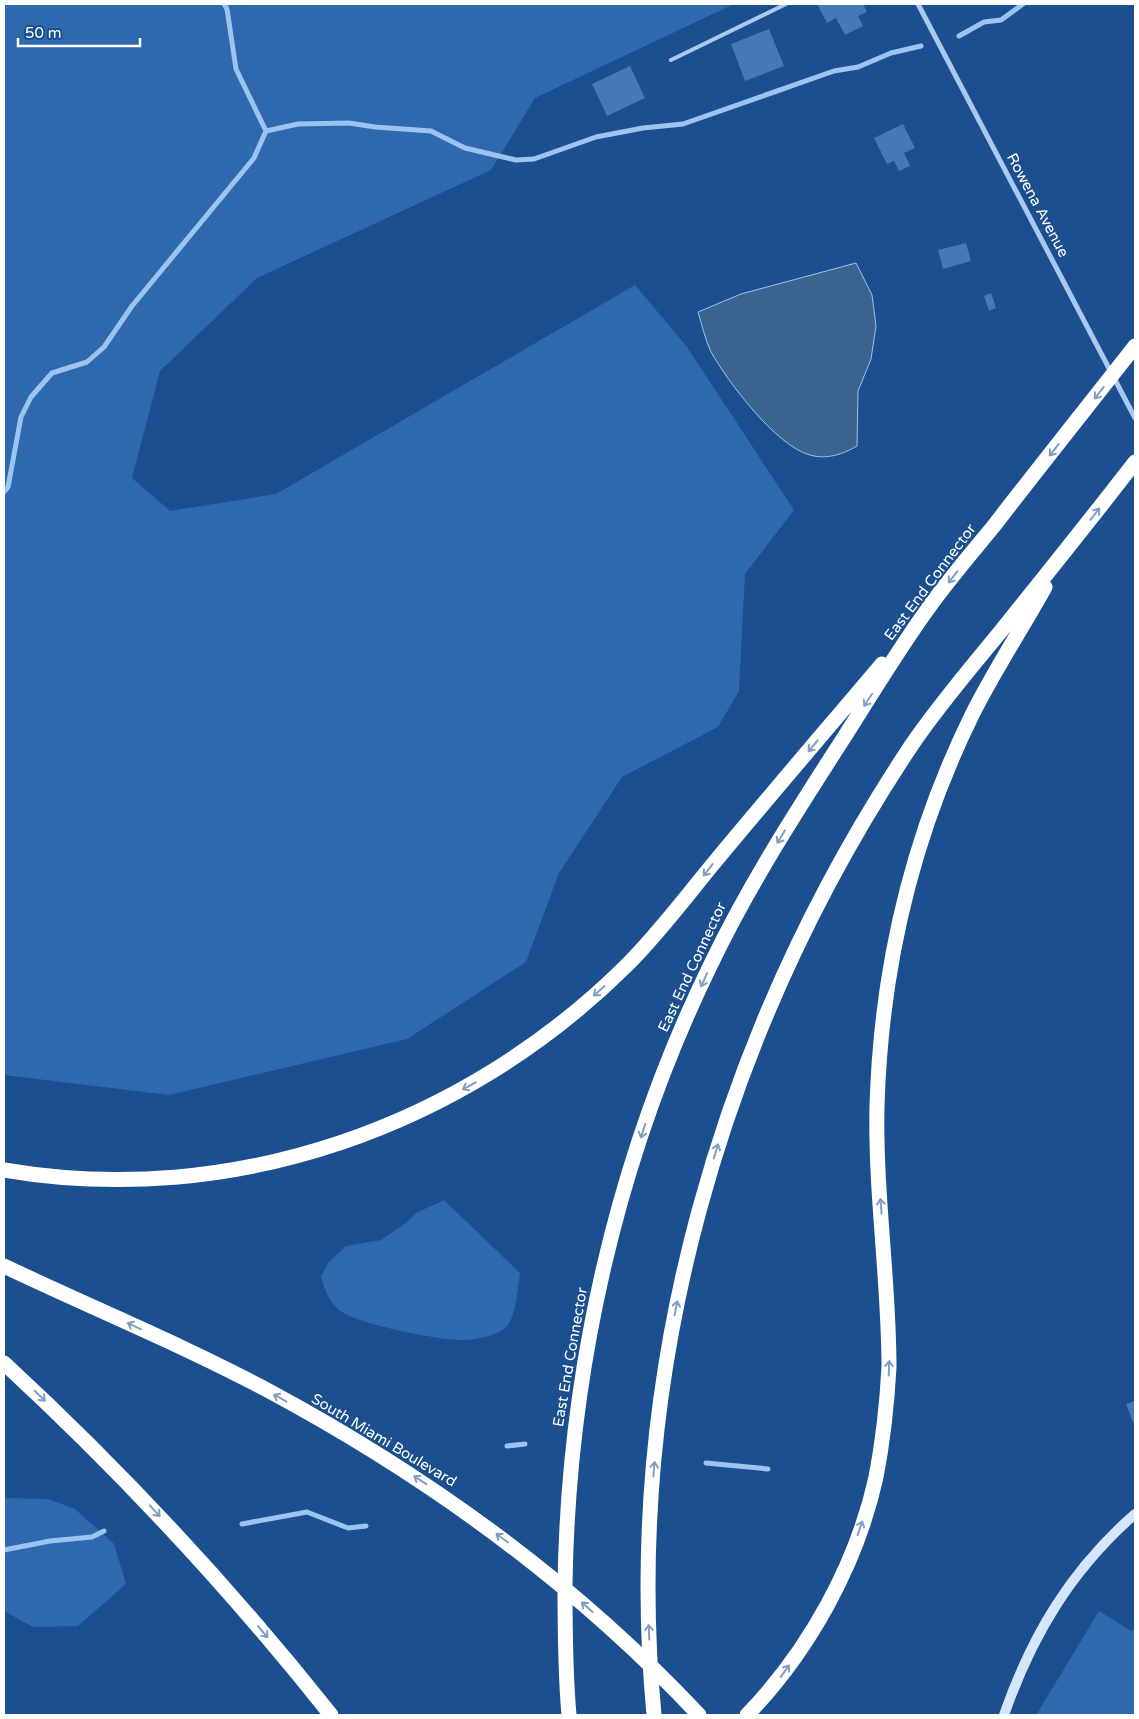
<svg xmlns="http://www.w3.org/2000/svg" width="1139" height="1719" font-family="'Varela Round',sans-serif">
  <rect width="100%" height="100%" fill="#1b4f8f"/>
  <path fill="#2e69ad" d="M4,4H734L535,98L491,170L257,278L160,371L132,478L170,511L276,494L635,285L687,347L794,510L745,574L739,691L718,727L622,777L559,873L526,962L407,1039L169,1095L4,1075Z
    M444,1200L520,1273C518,1287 516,1314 508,1325C499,1336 477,1339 465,1340C441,1341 356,1324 339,1310C328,1300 325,1290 321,1277L328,1263L346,1246L381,1240L406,1223L416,1213Z
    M4,1498L48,1499L75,1509L114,1544L126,1584L78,1626L33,1627L4,1611Z
    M1099,1611L1131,1631L1135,1629V1715H1036Z"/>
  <path fill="#3c6290" stroke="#9cc4f0" d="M856,263L872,295L876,326L871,359L858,391L857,446C843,454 827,460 810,455C776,446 728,382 711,352C705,339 702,325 698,312L741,294Z"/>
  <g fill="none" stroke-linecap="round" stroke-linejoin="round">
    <path stroke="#9cc4f0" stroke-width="5" d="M224,4L227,9L236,69L266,131
      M959,36L984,22L1001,20L1023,4
      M266,131L298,124L349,123L375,127L431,131L465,148L516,160L534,159L596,137L643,128L683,124L834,71L858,67L891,53L921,46
      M4,492L8,487L21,417L31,397L52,373L87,362L104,347L132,306L254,158L266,131
      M507,1446L525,1444
      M706,1463L768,1469
      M242,1524L307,1512L348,1528L366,1526
      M4,1550L50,1541L92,1537L104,1531"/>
  </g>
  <path fill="#4478b7" d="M817,4H863L867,12L858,16L863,26L845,35L836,18L827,23Z
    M769,29L784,66L745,81L731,44Z
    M630,66L645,98L607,116L592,84Z
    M903,124L915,148L904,153L910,166L899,171L894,161L887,164L874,138Z
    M966,243L971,261L943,269L938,250Z
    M991,293L996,308L989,311L984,296Z
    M1135,1401V1427L1126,1404Z"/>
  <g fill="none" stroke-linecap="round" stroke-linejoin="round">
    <path stroke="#a9c9ee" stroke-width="4" d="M671,60L786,4"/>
    <path stroke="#a9c9ee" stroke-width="5" d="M918,4L1135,418"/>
    <path stroke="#d6e6fa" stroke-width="10" d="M1004,1715C1032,1635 1071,1570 1135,1514"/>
    <path stroke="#fff" stroke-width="15" d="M4,1170C232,1209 464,1127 627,965C660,932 688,894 718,858C772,793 827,729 882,664
      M4,1266C92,1308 183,1345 269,1391C429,1477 575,1583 699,1715
      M4,1363C122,1472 231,1589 331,1715
      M569,1715C565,1672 565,1628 565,1585C568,1372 617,1156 711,964C749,885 796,812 843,739C869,698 894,657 922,617C943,586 969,556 993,527C1040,466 1088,406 1135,346
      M654,1715C622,1373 722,1030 911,746C938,706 970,669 1001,631C1046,575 1091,519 1135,462
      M747,1715C809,1651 857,1564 876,1477C883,1441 887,1404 889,1367C889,1280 875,1193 877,1106C881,970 912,837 972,715C994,671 1021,630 1045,587"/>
  </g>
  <defs><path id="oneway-shaft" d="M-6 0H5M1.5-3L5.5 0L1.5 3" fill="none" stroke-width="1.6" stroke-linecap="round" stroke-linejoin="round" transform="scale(1.25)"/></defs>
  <g stroke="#829ec1">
    <use href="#oneway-shaft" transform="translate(1099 393) rotate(128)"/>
    <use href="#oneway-shaft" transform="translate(1054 450) rotate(128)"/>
    <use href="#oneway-shaft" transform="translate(1095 514) rotate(-52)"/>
    <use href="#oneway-shaft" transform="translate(953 577) rotate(128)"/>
    <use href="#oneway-shaft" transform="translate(868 700) rotate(123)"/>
    <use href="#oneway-shaft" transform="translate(813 746) rotate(130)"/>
    <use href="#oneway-shaft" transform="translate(781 837) rotate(121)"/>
    <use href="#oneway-shaft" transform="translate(708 870) rotate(128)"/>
    <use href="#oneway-shaft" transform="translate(704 980) rotate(114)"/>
    <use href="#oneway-shaft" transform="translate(599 991) rotate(138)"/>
    <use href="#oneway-shaft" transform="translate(469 1086) rotate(151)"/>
    <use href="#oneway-shaft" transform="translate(643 1131) rotate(108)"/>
    <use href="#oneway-shaft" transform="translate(716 1151) rotate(-73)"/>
    <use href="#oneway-shaft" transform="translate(881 1206) rotate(-94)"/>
    <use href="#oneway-shaft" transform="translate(676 1308) rotate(-79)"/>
    <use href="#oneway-shaft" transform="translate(134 1326) rotate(-155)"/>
    <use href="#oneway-shaft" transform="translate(889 1368) rotate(-88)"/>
    <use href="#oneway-shaft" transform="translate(40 1396) rotate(44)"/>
    <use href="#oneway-shaft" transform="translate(280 1398) rotate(-151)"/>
    <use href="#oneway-shaft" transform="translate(654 1469) rotate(-85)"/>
    <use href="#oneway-shaft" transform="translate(420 1480) rotate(-147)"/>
    <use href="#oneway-shaft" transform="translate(155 1511) rotate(47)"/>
    <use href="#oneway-shaft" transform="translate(860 1528) rotate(-71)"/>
    <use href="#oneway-shaft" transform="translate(502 1538) rotate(-143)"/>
    <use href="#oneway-shaft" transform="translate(587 1607) rotate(-138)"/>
    <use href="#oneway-shaft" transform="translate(263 1632) rotate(50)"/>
    <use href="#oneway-shaft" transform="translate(649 1632) rotate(-92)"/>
    <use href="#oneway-shaft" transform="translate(785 1671) rotate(-54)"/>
  </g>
  <g text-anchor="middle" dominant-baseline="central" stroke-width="4" stroke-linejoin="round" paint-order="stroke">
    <g font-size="15" fill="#fff" stroke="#1b4f8f">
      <text transform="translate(1038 205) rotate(62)">Rowena Avenue</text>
      <text transform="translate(930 582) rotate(-53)">East End Connector</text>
      <text transform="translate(692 967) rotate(-65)">East End Connector</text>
      <text transform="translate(570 1357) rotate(-80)">East End Connector</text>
      <text transform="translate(384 1440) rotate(31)">South Miami Boulevard</text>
    </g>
  </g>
  <rect width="1139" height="1719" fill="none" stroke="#ffffff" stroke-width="10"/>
  <path d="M18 38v8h122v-8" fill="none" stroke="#ffffff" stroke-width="2.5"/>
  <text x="25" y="38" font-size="15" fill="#ffffff" stroke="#1b4f8f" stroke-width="4" paint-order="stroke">50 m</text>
</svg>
